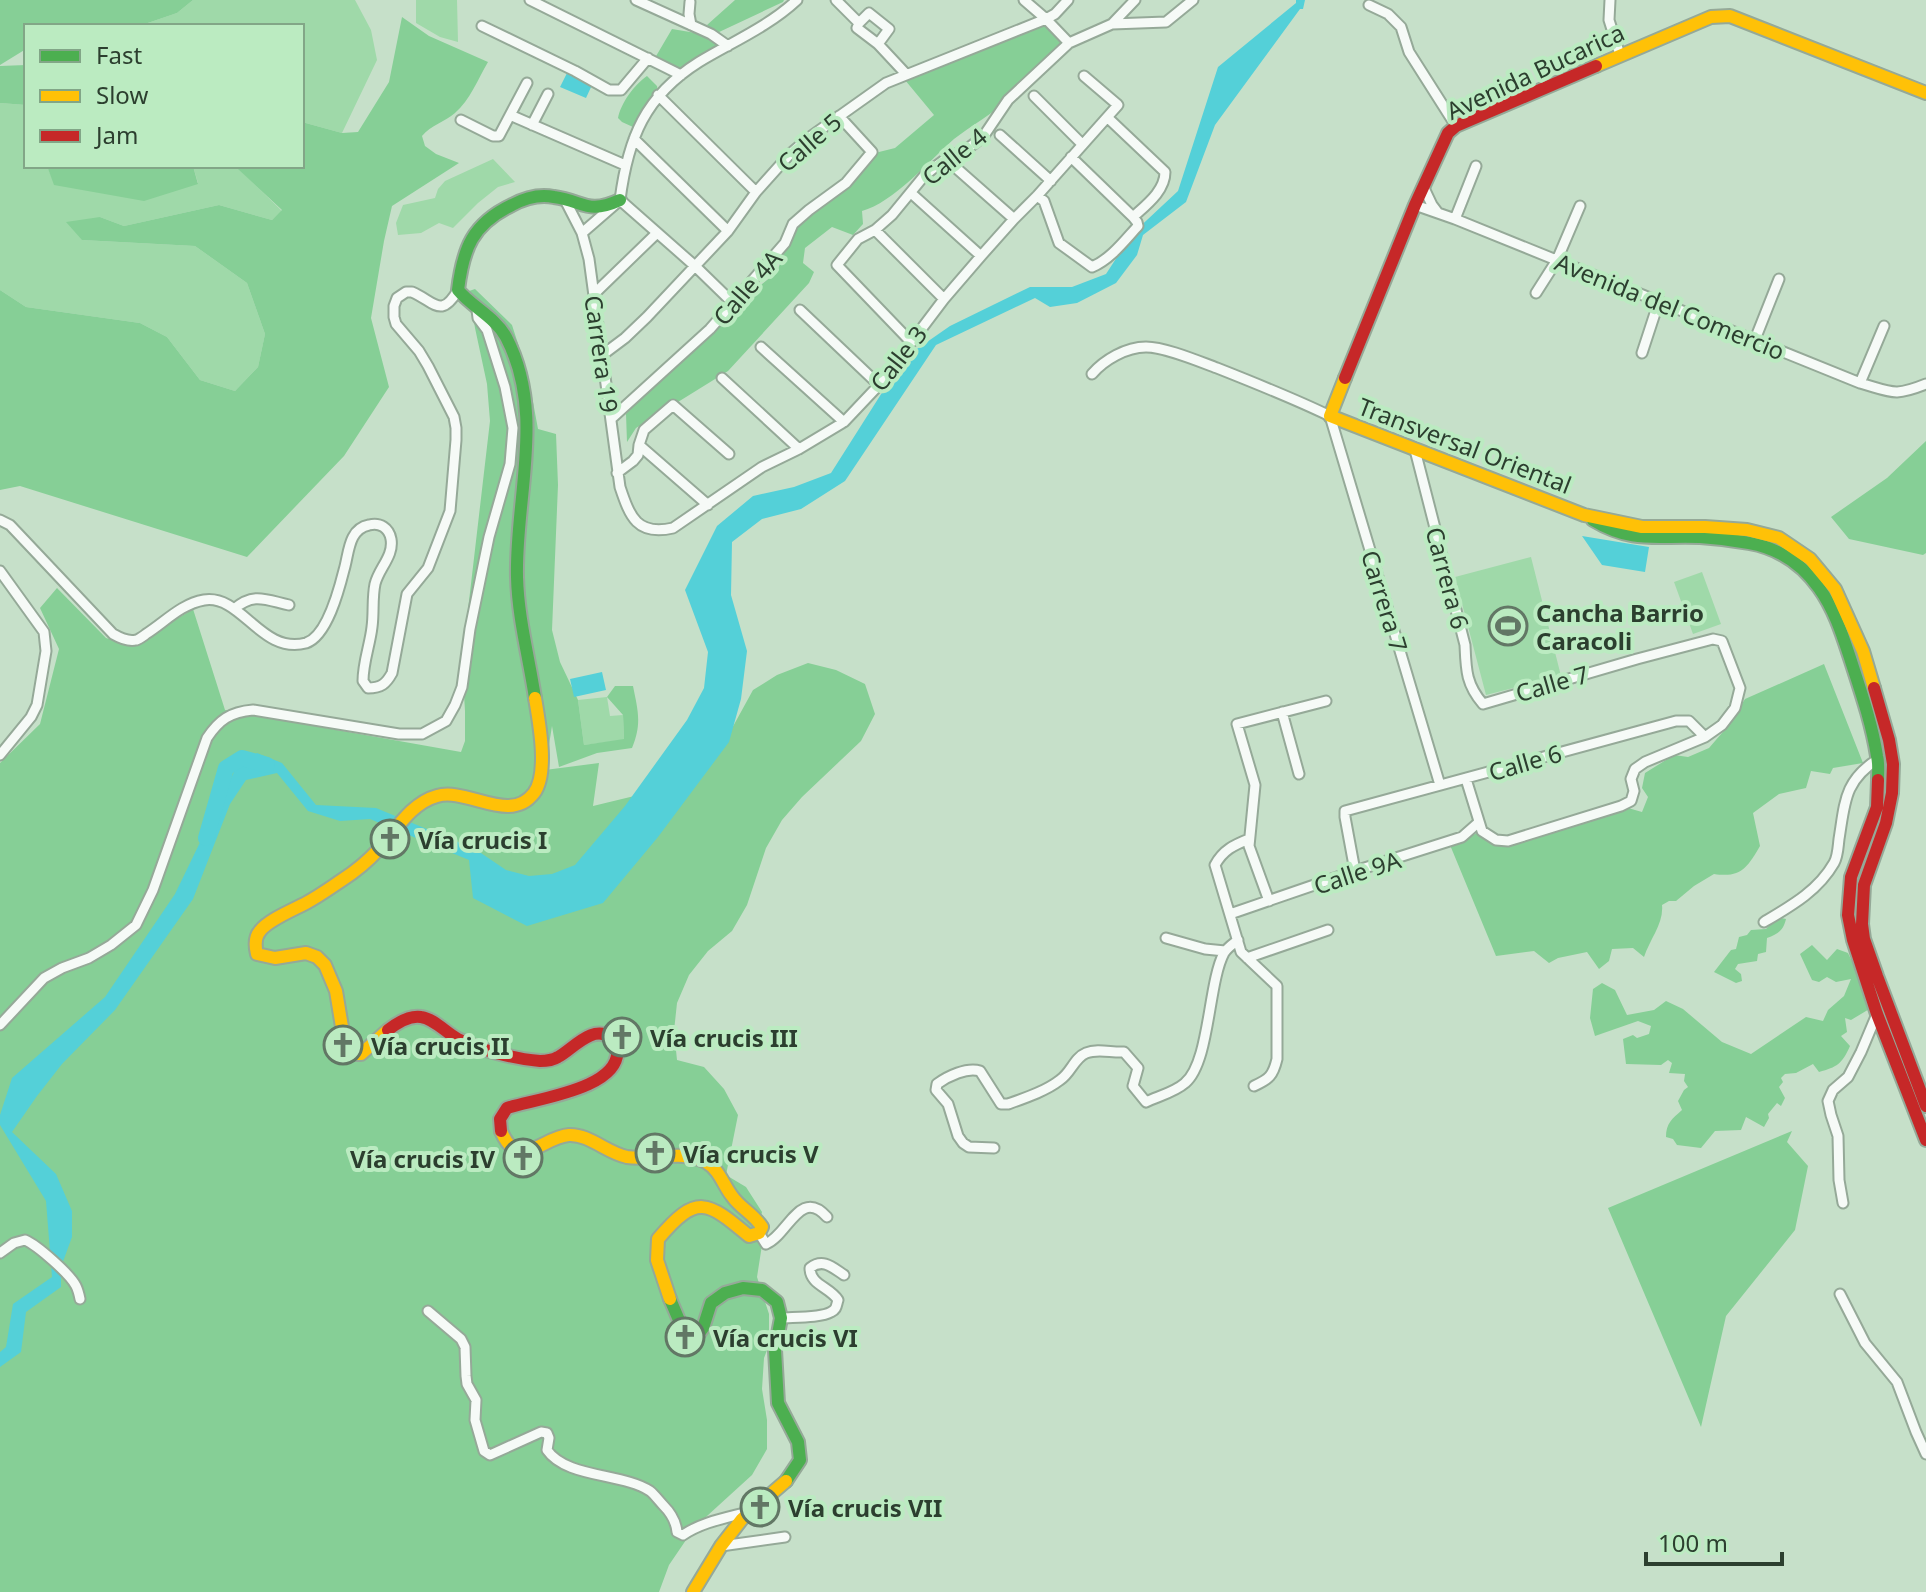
<svg xmlns="http://www.w3.org/2000/svg" width="1926" height="1592" font-family="'Noto Sans',sans-serif">
  <rect width="100%" height="100%" fill="#c6e0c9"/>
  <path fill="#9fd9a9" d="M193,0H355L371,30L377,60L342,133L302,122V26H139L177,13Z
    M416,0H457L458,42L440,37L416,23Z
    M0,103L26,105V166H47L55,185L198,183L193,166H240L239,169L282,211L272,220L219,205L124,226L100,217L82,240L195,246L247,283L265,334L258,367L235,391L200,380L167,337L140,323L26,307L0,290Z
    M493,159L515,182L498,187L478,203L453,228L439,223L421,233L398,235L396,223L403,205L435,198L438,189L445,181Z
    M1531,557L1561,676L1486,695L1455,577Z
    M1702,572L1721,624L1693,634L1674,582Z
    M607,697L610,716L623,715L624,740L584,745L578,700Z"/>
  <path fill="#86cf96" d="M0,0H193L177,13L139,26H26V49L0,65Z
    M735,0H784L783,2L717,33L707,25Z
    M402,17L429,36L488,62C478,79 470,100 455,113C445,122 431,125 422,136L425,146L436,154L459,163L392,206L384,241L371,318L389,387L344,456L247,557L20,486L0,490V290L26,307L140,323L167,337L200,380L235,391L258,367L265,334L247,283L195,246L82,240L66,222L100,217L124,226L219,205L272,220L282,210L238,169L240,166H302V122L342,133L358,132L389,82Z
    M1045,22L1068,43C1048,61 1030,81 1010,99C992,114 972,125 954,139C930,160 893,203 862,211L863,224L853,235L832,227L805,248L803,263L814,272L809,283L728,371L636,428L627,442L626,414L638,400L762,284L777,272L794,225L875,153L895,148L934,115L905,80Z
    M672,29L714,36L719,50L672,75L652,63Z
    M26,65V105L0,103V66Z
    M647,76L657,86L658,92L636,126L633,127L622,122L618,118C621,103 634,85 647,76Z
    M47,166H193L198,184L144,201L54,185Z
    M475,289L512,325L528,375L538,429L556,434L558,485L552,630L560,662L578,700L584,745L624,739L623,715L607,697L615,686H633C638,711 642,724 632,748L597,753L559,767L552,726L545,770L599,763L593,806L655,791L725,741L753,690L777,675L808,663L836,670L865,684L875,714L861,741L802,797L782,820L766,848L747,905L732,931L708,951L689,975L677,1003L674,1031L677,1060L704,1067L724,1089L738,1115L726,1175L746,1187L762,1212L758,1228L762,1245L757,1277L769,1314V1345L764,1358L762,1389L767,1420V1449L752,1475L707,1516L686,1540L669,1565L659,1592H0V763L40,724L59,649L40,608L57,588L106,638L133,646L193,609L225,710L461,752L465,741V711L462,661L490,421L487,384L475,328L469,291Z
    M1926,441V553L1923,555L1849,539L1831,517L1887,478Z
    M1824,664L1863,763L1833,768L1830,774L1811,771L1806,788L1779,794L1753,813L1760,846C1747,868 1741,878 1714,874L1694,886L1676,901H1669L1662,905C1664,923 1650,939 1644,957L1633,948L1612,949L1609,961L1599,969L1587,952L1558,958L1549,963L1534,951L1496,956L1450,845L1482,831L1496,840L1621,806L1642,812L1648,797L1642,788L1645,773L1674,755L1688,757L1709,748L1728,726L1745,699Z
    M1777,917L1786,919C1783,931 1778,934 1767,938L1766,952L1758,954L1757,961L1738,964L1735,969L1741,974L1742,981L1736,983L1714,972L1731,950L1736,949L1739,937L1747,935L1751,930L1766,929Z
    M1812,945L1827,960L1837,949L1848,953L1857,972L1877,981L1881,1002L1851,1020L1845,1018L1847,1032L1841,1036L1850,1046C1842,1064 1837,1067 1819,1072L1813,1064L1796,1073L1785,1074L1781,1078L1783,1082L1779,1087L1785,1098L1781,1106L1777,1103L1768,1114L1769,1118L1764,1127L1746,1117L1741,1130L1715,1131L1701,1148L1677,1145L1673,1139L1666,1137C1666,1123 1672,1119 1682,1110L1678,1101L1684,1090L1688,1087L1684,1081L1685,1074L1669,1073L1672,1063L1668,1060L1661,1065L1626,1064L1623,1039L1633,1035L1637,1038L1649,1034L1651,1026L1638,1021L1595,1036L1590,1018L1593,989L1602,983L1615,990L1627,1015L1654,1010L1666,1001L1683,1009L1722,1042L1751,1054L1806,1017L1823,1021L1828,1010L1844,996L1851,979L1836,982L1827,977L1819,982L1812,980L1800,954Z
    M1792,1131L1787,1142L1808,1166L1795,1230L1726,1316L1701,1427L1608,1208Z"/>
  <path fill="#54d0d8" d="M1296,0H1305L1303,9H1300L1215,125L1186,202L1143,235L1137,255L1116,283L1077,303L1050,307L1035,298L936,345L845,481L801,509L762,519L732,542L731,595L747,651L741,699L729,742L658,837L603,903L527,926L473,898L469,860L370,819L340,821L308,811L277,773L246,780L230,804L193,899L115,1010L62,1064L37,1096L12,1132L56,1174L72,1211V1237L61,1267V1287L26,1312L21,1352L0,1367V1352L6,1347L13,1304L52,1277L46,1201L0,1125V1115L12,1078L105,997L175,894L236,768L257,753L282,763L316,805L376,808L475,849L506,870L529,876L552,874L575,865L625,806L687,720L704,688L708,652L685,590L717,526L753,496L794,487L831,473L904,358L950,326L1030,287H1072L1106,274L1132,234L1178,191L1218,67L1296,3Z
    M567,73L592,85L586,98L560,87Z
    M1582,536L1649,547L1645,572L1602,565Z
    M602,672L606,690L574,697L570,679Z"/>
  <g fill="none" stroke-linecap="round" stroke-linejoin="round">
    <path stroke="#54d0d8" stroke-width="16" d="M206,838L226,768L242,758L267,765"/>
    <g stroke="#95a998" stroke-width="13">
      <path id="street" d="M530,0L681,75
        M636,0L711,34L728,46
        M836,0L859,23L857,28L878,44L906,74
        M1024,0L1046,19L1069,43
        M1610,0L1609,20L1620,55
        M690,2L689,14L691,25
        M1369,5L1388,14L1401,27L1409,52L1456,126
        M859,23L869,13L889,29L878,44
        M1112,24L1135,0
        M482,26L575,71L609,90H621L648,58
        M658,95L756,192
        M1034,96L1082,144
        M510,115L625,165
        M1108,118L1165,172C1165,191 1146,205 1133,217
        M461,120L493,136H499L527,83
        M532,125L548,94
        M1000,135L1051,181
        M634,139L728,231
        M955,167L1014,219
        M1423,186L1432,205L1438,213
        M911,193L981,256
        M1037,196L1044,201L1059,243L1092,267C1111,259 1125,240 1138,226L1137,222L1133,217L1071,157
        M564,198L582,233L589,259L620,487C630,517 637,536 673,528L762,467L799,449L844,422L879,385L944,299L981,256L1014,219L1037,196L1118,105L1084,76
        M620,200L695,266L732,302
        M1415,205L1455,219L1860,383C1892,392 1894,397 1926,384
        M1455,219L1476,166
        M875,230L944,299
        M582,233L620,200C628,138 645,96 699,62C732,42 768,27 797,0
        M1536,293L1557,260L1580,206
        M594,294L657,233
        M800,310L879,385
        M911,342L837,265L858,239L875,230L892,215L924,176L935,167L947,158L967,149L983,137L1008,100L1069,43L1112,24L1166,22L1193,0
        M1754,342L1779,279
        M761,347L844,422
        M1642,353L1659,301
        M601,356L625,338L647,317L728,231L756,192L790,154L810,137L886,83L1046,19L1055,14L1068,0
        M1092,374C1104,360 1126,347 1146,347C1165,347 1198,361 1217,368C1255,383 1293,398 1330,416L1440,785
        M722,378L799,449
        M1860,383L1884,326
        M611,419L710,329L785,243L793,224L809,210L846,183L872,152L839,116
        M639,445L708,505
        M1415,450L1465,645C1466,670 1466,684 1483,704L1637,659L1713,639L1722,641L1740,688L1735,708L1722,725L1705,737L1645,762L1635,769L1631,779L1634,791L1631,801L1621,806L1508,841L1496,840L1482,831L1466,779
        M617,473L633,461L638,455L639,445L644,430L673,405L729,454
        M0,520L10,525L113,634C120,638 128,642 136,640C138,640 145,635 146,634C165,622 181,604 204,600C242,594 261,655 306,643C327,636 339,590 344,570C349,554 348,529 369,525C380,522 389,528 391,539C394,556 379,568 375,584C372,598 374,613 372,627C370,645 363,662 363,681L368,688C381,688 386,684 392,673L407,594L428,568L450,511L456,440V428L454,417L428,366L419,351L396,324L394,317V306L397,298L406,292H412C435,302 441,319 458,290
        M0,571L44,632L46,651L37,705L31,717L0,755
        M234,609C254,592 266,600 289,605
        M1282,712L1299,774
        M1249,839C1234,845 1223,850 1215,865L1241,952L1277,986V1059C1273,1076 1269,1079 1254,1086
        M1355,871L1345,817V811L1676,721H1689L1705,737
        M1269,901L1249,846L1255,785L1237,724L1326,701
        M1230,914L1355,871L1462,837L1479,822
        M1764,922C1791,906 1818,891 1834,863C1838,856 1838,847 1839,839C1845,802 1844,781 1878,759
        M1166,938L1205,949L1225,951
        M1247,958L1328,930
        M0,1025L44,978L62,968L89,958L111,945L136,925L153,890L207,738C219,720 230,712 253,710L399,734H422L446,721L455,705L462,687L470,629L489,537L510,464L513,428L505,387L487,330L478,318L477,310
        M994,1148L969,1147L963,1143L958,1136L948,1104L936,1090L937,1084C948,1076 967,1067 980,1071L1001,1104H1008C1025,1098 1046,1091 1060,1080C1071,1073 1074,1058 1086,1053C1098,1048 1112,1053 1124,1052L1138,1068L1133,1086L1146,1102C1159,1096 1175,1092 1185,1083C1210,1062 1208,983 1224,953C1227,948 1233,944 1238,940
        M1843,1203L1839,1180L1838,1136L1831,1115L1828,1101L1833,1090L1848,1077L1861,1052L1877,1014
        M759,1233L766,1244C788,1235 800,1187 827,1217
        M0,1253L14,1243L25,1240C37,1245 70,1274 76,1286C78,1290 79,1294 80,1299
        M1840,1294L1865,1343L1897,1382L1916,1432L1926,1454
        M428,1311L461,1339L465,1347L466,1376L467,1384L476,1400L475,1420L484,1451L490,1455L541,1432L547,1433L549,1438L547,1450C566,1478 623,1473 650,1491C655,1495 659,1501 663,1505C671,1513 676,1521 677,1532L683,1535C702,1522 726,1518 748,1512
        M781,1318C793,1317 821,1318 831,1312C837,1309 836,1306 838,1300C830,1287 810,1285 810,1268C823,1258 832,1267 844,1275
        M721,1546L785,1537"/>
    </g>
    <g stroke="#95a998" stroke-width="16">
      <path id="fast" d="M1593,520C1633,544 1657,535 1700,537C1716,538 1733,540 1749,543C1778,548 1802,564 1819,588C1835,610 1843,637 1851,661C1861,692 1872,724 1877,756C1879,764 1878,772 1878,780
        M535,698C529,658 518,618 517,577C515,497 546,413 506,337C495,317 472,307 458,290C463,249 472,224 512,205C525,198 539,194 554,197C584,201 587,215 620,200
        M670,1299L684,1332L690,1337L697,1336L703,1328L711,1303L725,1293L743,1288L762,1290L777,1302L781,1318L775,1350L778,1403L798,1442L800,1460L786,1481"/>
    </g>
    <g stroke="#95a998" stroke-width="16">
      <path id="slow" d="M1596,66L1711,17L1730,16L1926,93
        M1345,378L1330,416L1584,515L1642,527H1705L1747,530L1779,538L1810,559L1835,589L1863,651L1874,688
        M388,1030L361,1054H352L345,1045L336,991L325,965L317,957L306,953L275,958L257,954C255,946 254,938 260,931C268,920 293,910 306,903C319,896 330,888 342,880C356,871 368,861 379,849C396,830 411,803 437,796C467,787 510,825 534,793C549,773 539,722 535,698
        M501,1131C519,1173 542,1137 569,1135C589,1134 607,1153 627,1157C652,1161 682,1149 706,1162C720,1170 723,1185 732,1196C740,1208 754,1214 762,1227L759,1233L749,1236C707,1201 697,1193 658,1239L657,1260L670,1299
        M693,1592L721,1546L742,1519L786,1481"/>
    </g>
    <g stroke="#95a998" stroke-width="16">
      <path id="jam" d="M1345,378L1415,205L1448,133L1456,126L1596,66
        M1874,688L1889,740L1893,764L1892,793L1886,823L1864,885L1862,924L1864,939L1877,976L1926,1106
        M1878,780L1877,807L1851,877L1848,915L1853,940L1877,1014L1926,1140
        M388,1030C397,1023 409,1015 421,1017C435,1019 446,1033 458,1039C480,1050 515,1059 540,1061C546,1061 553,1060 558,1057C572,1050 593,1023 611,1038C614,1040 617,1044 617,1048C623,1089 534,1099 507,1108L500,1119L501,1131"/>
    </g>
    <use href="#street" stroke="#f6faf7" stroke-width="9"/>
    <use href="#fast" stroke="#4caf50" stroke-width="12"/>
    <use href="#slow" stroke="#ffc107" stroke-width="12"/>
    <use href="#jam" stroke="#c62828" stroke-width="12"/>
  </g>
  <defs>
    <g id="stadium-ring" transform="scale(2)"><circle r="9.5" fill="#bbebc1" stroke="#627765" stroke-width="1.5"/><path d="M0-5a6.5 5 0 1 0 0 10a6.5 5 0 1 0 0-10ZM-3.5-1.8h7v3.6h-7Z" fill="#627765"/></g>
    <g id="church-ring" transform="scale(2)"><circle r="9.5" fill="#bbebc1" stroke="#627765" stroke-width="1.5"/><path d="M-1.2-6h2.4v3.5h3.3v2.4h-3.3V6h-2.4V-.1h-3.3v-2.4h3.3Z" fill="#627765"/></g>
  </defs>
  <g fill-rule="evenodd">
    <use href="#stadium-ring" x="1508" y="626"/>
    <use href="#church-ring" x="390" y="839"/>
    <use href="#church-ring" x="622" y="1037"/>
    <use href="#church-ring" x="343" y="1045"/>
    <use href="#church-ring" x="655" y="1153"/>
    <use href="#church-ring" x="523" y="1158"/>
    <use href="#church-ring" x="685" y="1337"/>
    <use href="#church-ring" x="760" y="1507"/>
  </g>
  <g text-anchor="middle" dominant-baseline="central" stroke-width="8" stroke-linejoin="round" paint-order="stroke">
    <g font-size="24" fill="#2c3f2f" stroke="#bbebc1">
      <text transform="translate(1535 71) rotate(-25)">Avenida Bucarica</text>
      <text transform="translate(809 142) rotate(-41)">Calle 5</text>
      <text transform="translate(954 156) rotate(-39)">Calle 4</text>
      <text transform="translate(747 287) rotate(-49)">Calle 4A</text>
      <text transform="translate(1670 306) rotate(22)">Avenida del Comercio</text>
      <text transform="translate(602 354) rotate(82)">Carrera 19</text>
      <text transform="translate(898 358) rotate(-52)">Calle 3</text>
      <text transform="translate(1465 445) rotate(21)">Transversal Oriental</text>
      <text transform="translate(1448 578) rotate(75)">Carrera 6</text>
      <text transform="translate(1385 601) rotate(73)">Carrera 7</text>
      <text transform="translate(1552 683) rotate(-16)">Calle 7</text>
      <text transform="translate(1525 762) rotate(-16)">Calle 6</text>
      <text transform="translate(1357 872) rotate(-18)">Calle 9A</text>
    </g>
    <g font-size="24" font-weight="bold" fill="#2c3f2f" stroke="#bbebc1" text-anchor="start">
      <text x="1536" y="612">Cancha Barrio<tspan x="1536" dy="28">Caracoli</tspan></text>
      <text x="418" y="839">Vía crucis I</text>
      <text x="650" y="1037">Vía crucis III</text>
      <text x="371" y="1045">Vía crucis II</text>
      <text x="683" y="1153">Vía crucis V</text>
      <text x="495" y="1158" text-anchor="end">Vía crucis IV</text>
      <text x="713" y="1337">Vía crucis VI</text>
      <text x="788" y="1507">Vía crucis VII</text>
    </g>
  </g>
  <rect x="24" y="24" width="280" height="144" fill="#bbebc1" stroke="#82a687" stroke-width="2"/>
  <rect x="40" y="50" width="40" height="12" fill="#4caf50" stroke="#82a687" stroke-width="2"/>
  <text x="96" y="64" font-size="24" fill="#2c3f2f">Fast</text>
  <rect x="40" y="90" width="40" height="12" fill="#ffc107" stroke="#82a687" stroke-width="2"/>
  <text x="96" y="104" font-size="24" fill="#2c3f2f">Slow</text>
  <rect x="40" y="130" width="40" height="12" fill="#c62828" stroke="#82a687" stroke-width="2"/>
  <text x="96" y="144" font-size="24" fill="#2c3f2f">Jam</text>
  <path d="M1646 1552v12h136v-12" fill="none" stroke="#2c3f2f" stroke-width="4"/>
  <text x="1658" y="1552" font-size="24" fill="#2c3f2f" stroke="#bbebc1" stroke-width="6" paint-order="stroke">100 m</text>
</svg>
